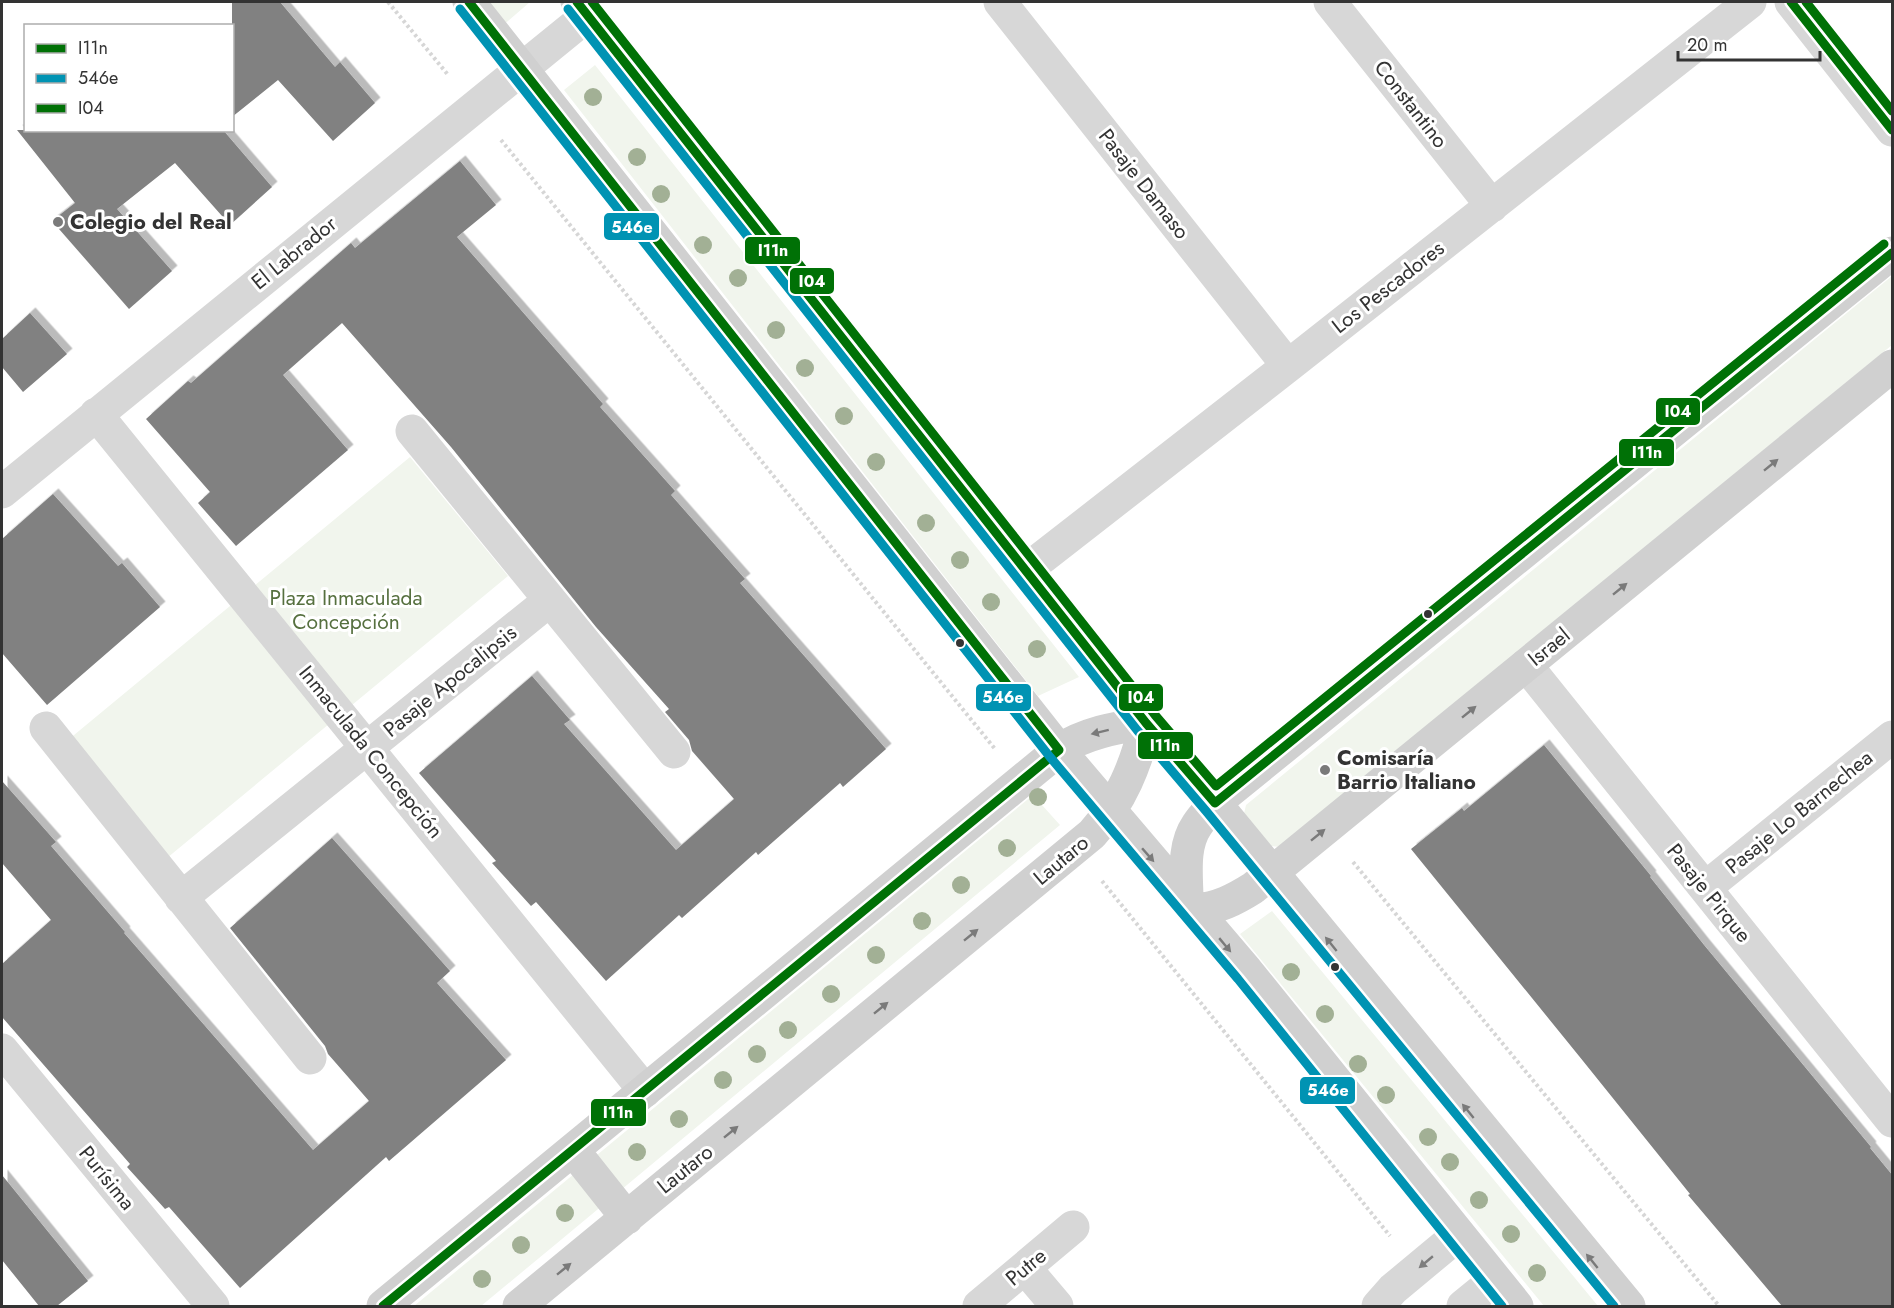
<svg xmlns="http://www.w3.org/2000/svg" width="1894" height="1308" font-family="Jost,sans-serif">
  <defs>
    <filter id="shadow"><feDropShadow dx="5.5" dy="-5.5" stdDeviation="0" flood-color="#0004"/></filter>
  </defs>
  <rect width="100%" height="100%" fill="#fff"/>
  <path fill="#f1f5ed" d="M481,2H530L501,27Z
    M595,65L1079,677L1038,696L564,90Z
    M1892,276V345L1279,847L1264,845L1243,818L1246,805Z
    M410,457L508,576L167,858L68,740Z
    M1033,795L1060,825L556,1244L481,1306H414Z
    M1272,911L1598,1306H1544L1240,934Z"/>
  <path fill="#818181" filter="url(#shadow)" d="M232,2H280L335,67L340,62L375,103L333,141L278,80L232,117Z
    M17,130H223L272,187L230,225L175,163L117,209L172,271L129,309L52,221L75,203Z
    M460,161L496,205L457,237L603,404L600,407L675,491L671,495L745,579L740,583L886,749L843,787L840,783L758,855L756,852L682,918L679,915L606,981L536,902L531,906L492,863L496,861L419,773L532,676L570,720L564,724L676,850L734,799L692,751L689,740L665,712L669,709L596,627L451,447L342,323L283,375L348,450L236,546L198,503L210,492L146,419L188,381L191,383L351,243L355,248Z
    M30,313L67,354L23,392L2,367V339Z
    M53,494L118,566L122,563L160,607L47,705L2,653V539Z
    M1544,745L1651,876L1650,877L1704,945L1871,1147L1870,1148L1893,1176V1306H1782L1688,1195L1690,1194L1579,1056L1411,849L1462,808L1464,811Z
    M2,781L56,842L51,846L125,932L124,933L313,1150L369,1101L328,1054L325,1046L230,928L332,838L450,971L437,983L506,1060L389,1161L386,1157L240,1288L169,1207L165,1209L127,1167L130,1164L2,1017V964L51,920L2,863Z
    M2,1175L88,1281L57,1306H39L2,1260Z"/>
  <g fill="none" stroke-linecap="round" stroke-linejoin="round">
    <path stroke="#d6d6d6" stroke-width="4" stroke-dasharray="3 3" stroke-linecap="butt" d="M388,2L449,76
      M501,140L995,749
      M1353,862L1719,1306
      M1102,881L1390,1236"/>
    <path stroke="#d7d7d7" stroke-width="33" d="M1000,2L1288,366
      M1330,2L1492,206
      M1791,2L1892,130
      M96,414L645,1091
      M412,431L674,752
      M2,492L588,15
      M1025,571L1288,366L1750,2
      M1526,665L1892,1121
      M46,728L310,1058
      M1705,888L1892,737
      M181,898L550,600
      M2,1050L213,1306
      M1025,1268L1057,1306
      M979,1306L1073,1227
      M1378,1306L1393,1289L1458,1235
      M1463,1306L1495,1280"/>
    <path stroke="#d0d0d0" stroke-width="33" d="M469,2L1059,750L1247,971L1517,1306
      M577,2L1146,723L1215,803L1629,1306
      M1187,900C1187,876 1182,847 1197,825C1202,817 1209,810 1215,803L1892,253
      M1196,910C1218,908 1234,900 1253,888L1892,366
      M573,1150L627,1218
      M383,1306L1059,750C1086,733 1114,728 1146,723
      M519,1306L1092,834C1121,802 1136,765 1146,723"/>
    <g stroke="#fff" stroke-width="14">
      <path id="bus-1" d="M577,2L1146,723L1215,803L1892,253
        M1791,2L1892,130
        M383,1306L1059,750L469,2"/>
    </g>
    <g stroke="#fff" stroke-width="14">
      <path id="bus-2" d="M460,9L1050,757L1238,979L1502,1306
        M568,9L1137,730L1206,811L1614,1306"/>
    </g>
    <g stroke="#fff" stroke-width="14">
      <path id="bus-3" d="M592,2L1155,715L1216,786L1884,244
        M1806,2L1892,111"/>
    </g>
    <use href="#bus-1" stroke="#007106" stroke-width="9"/>
    <use href="#bus-2" stroke="#0093b3" stroke-width="9"/>
    <use href="#bus-3" stroke="#007106" stroke-width="9"/>
  </g>
  <g fill="#a2b095">
    <circle cx="593" cy="97" r="9"/>
    <circle cx="637" cy="157" r="9"/>
    <circle cx="661" cy="194" r="9"/>
    <circle cx="703" cy="245" r="9"/>
    <circle cx="738" cy="278" r="9"/>
    <circle cx="776" cy="330" r="9"/>
    <circle cx="805" cy="368" r="9"/>
    <circle cx="844" cy="416" r="9"/>
    <circle cx="876" cy="462" r="9"/>
    <circle cx="926" cy="523" r="9"/>
    <circle cx="960" cy="560" r="9"/>
    <circle cx="991" cy="602" r="9"/>
    <circle cx="1037" cy="649" r="9"/>
    <circle cx="1038" cy="797" r="9"/>
    <circle cx="1007" cy="848" r="9"/>
    <circle cx="961" cy="885" r="9"/>
    <circle cx="922" cy="921" r="9"/>
    <circle cx="876" cy="955" r="9"/>
    <circle cx="1291" cy="972" r="9"/>
    <circle cx="831" cy="994" r="9"/>
    <circle cx="1325" cy="1014" r="9"/>
    <circle cx="788" cy="1030" r="9"/>
    <circle cx="757" cy="1054" r="9"/>
    <circle cx="1358" cy="1064" r="9"/>
    <circle cx="723" cy="1080" r="9"/>
    <circle cx="1386" cy="1095" r="9"/>
    <circle cx="679" cy="1119" r="9"/>
    <circle cx="1428" cy="1137" r="9"/>
    <circle cx="637" cy="1152" r="9"/>
    <circle cx="1450" cy="1162" r="9"/>
    <circle cx="1479" cy="1200" r="9"/>
    <circle cx="565" cy="1213" r="9"/>
    <circle cx="1511" cy="1234" r="9"/>
    <circle cx="521" cy="1245" r="9"/>
    <circle cx="1537" cy="1273" r="9"/>
    <circle cx="482" cy="1279" r="9"/>
  </g>
  <defs><path id="oneway-solid" d="M-6-.8H1V-3.2L6.5 0L1 3.2V.8H-6Z" transform="scale(1.5)"/></defs>
  <g fill="#7a7a7a">
    <use href="#oneway-solid" transform="translate(1771 465) rotate(-39)"/>
    <use href="#oneway-solid" transform="translate(1620 589) rotate(-39)"/>
    <use href="#oneway-solid" transform="translate(1469 712) rotate(-39)"/>
    <use href="#oneway-solid" transform="translate(1100 732) rotate(166)"/>
    <use href="#oneway-solid" transform="translate(1318 835) rotate(-39)"/>
    <use href="#oneway-solid" transform="translate(1148 855) rotate(49)"/>
    <use href="#oneway-solid" transform="translate(971 935) rotate(-39)"/>
    <use href="#oneway-solid" transform="translate(1331 944) rotate(-129)"/>
    <use href="#oneway-solid" transform="translate(1225 945) rotate(50)"/>
    <use href="#oneway-solid" transform="translate(881 1008) rotate(-39)"/>
    <use href="#oneway-solid" transform="translate(1468 1111) rotate(-129)"/>
    <use href="#oneway-solid" transform="translate(731 1132) rotate(-39)"/>
    <use href="#oneway-solid" transform="translate(1592 1261) rotate(-129)"/>
    <use href="#oneway-solid" transform="translate(564 1269) rotate(-39)"/>
  </g>
  <use fill="#7d7d7d" href="#oneway-solid" transform="translate(1426 1262) rotate(140)"/>
  <g fill="#7a7a7a" stroke="#fff" stroke-width="2">
    <circle cx="58" cy="222" r="6"/>
    <circle cx="1325" cy="770" r="6"/>
  </g>
  <g fill="#333" stroke="#fff" stroke-width="2">
    <circle cx="1428" cy="614" r="5"/>
    <circle cx="960" cy="643" r="5"/>
    <circle cx="1335" cy="967" r="5"/>
  </g>
  <g text-anchor="middle" dominant-baseline="central" stroke-width="6" stroke-linejoin="round" paint-order="stroke">
    <g font-size="21" fill="#333" stroke="#fff">
      <text transform="translate(1411 104) rotate(52)">Constantino</text>
      <text transform="translate(1144 184) rotate(52)">Pasaje Damaso</text>
      <text transform="translate(294 253) rotate(-39)">El Labrador</text>
      <text transform="translate(1388 287) rotate(-38)">Los Pescadores</text>
      <text transform="translate(1549 647) rotate(-39)">Israel</text>
      <text transform="translate(450 681) rotate(-39)">Pasaje Apocalipsis</text>
      <text transform="translate(371 752) rotate(51)">Inmaculada Concepción</text>
      <text transform="translate(1799 812) rotate(-39)">Pasaje Lo Barnechea</text>
      <text transform="translate(1061 860) rotate(-40)">Lautaro</text>
      <text transform="translate(1709 893) rotate(51)">Pasaje Pirque</text>
      <text transform="translate(685 1169) rotate(-39)">Lautaro</text>
      <text transform="translate(107 1178) rotate(51)">Purísima</text>
      <text transform="translate(1026 1267) rotate(-40)">Putre</text>
    </g>
    <g font-size="21" font-weight="bold" fill="#333" stroke="#fff" text-anchor="start">
      <text x="70" y="222">Colegio del Real</text>
      <text x="1337" y="758">Comisaría<tspan x="1337" dy="24">Barrio Italiano</tspan></text>
    </g>
    <g font-size="21" fill="#56703f" stroke="#fff">
      <text x="346" y="598">Plaza Inmaculada<tspan x="346" dy="24">Concepción</tspan></text>
    </g>
  </g>
  <g stroke="#fff" stroke-width="2">
    <rect x="603" y="212" width="57" height="29" rx="6" fill="#0093b3"/>
    <rect x="744" y="236" width="57" height="29" rx="6" fill="#007106"/>
    <rect x="789" y="267" width="46" height="28" rx="6" fill="#007106"/>
    <rect x="1655" y="397" width="46" height="29" rx="6" fill="#007106"/>
    <rect x="1618" y="438" width="57" height="29" rx="6" fill="#007106"/>
    <rect x="1118" y="683" width="46" height="29" rx="6" fill="#007106"/>
    <rect x="975" y="683" width="57" height="29" rx="6" fill="#0093b3"/>
    <rect x="1137" y="731" width="57" height="29" rx="6" fill="#007106"/>
    <rect x="1299" y="1076" width="57" height="29" rx="6" fill="#0093b3"/>
    <rect x="590" y="1098" width="57" height="29" rx="6" fill="#007106"/>
  </g>
  <g font-size="16" text-anchor="middle" font-weight="bold" fill="#fff">
    <text x="632" y="233">546e</text>
    <text x="773" y="256">I11n</text>
    <text x="812" y="287">I04</text>
    <text x="1678" y="417">I04</text>
    <text x="1647" y="458">I11n</text>
    <text x="1141" y="703">I04</text>
    <text x="1003" y="703">546e</text>
    <text x="1165" y="751">I11n</text>
    <text x="1328" y="1096">546e</text>
    <text x="618" y="1118">I11n</text>
  </g>
  <rect width="1894" height="1308" fill="none" stroke="#333333" stroke-width="6"/>
  <rect x="24" y="24" width="210" height="108" fill="#ffffff" stroke="#adadad" stroke-width="1.5"/>
  <rect x="36" y="44" width="30" height="9" fill="#007106" stroke="#adadad" stroke-width="1.5"/>
  <text x="78" y="54" font-size="18" fill="#333333">I11n</text>
  <rect x="36" y="74" width="30" height="9" fill="#0093b3" stroke="#adadad" stroke-width="1.5"/>
  <text x="78" y="84" font-size="18" fill="#333333">546e</text>
  <rect x="36" y="104" width="30" height="9" fill="#007106" stroke="#adadad" stroke-width="1.5"/>
  <text x="78" y="114" font-size="18" fill="#333333">I04</text>
  <path d="M1678 51v9h142v-9" fill="none" stroke="#333333" stroke-width="3"/>
  <text x="1687" y="51" font-size="18" fill="#333333" stroke="#ffffff" stroke-width="4.5" paint-order="stroke">20 m</text>
</svg>
